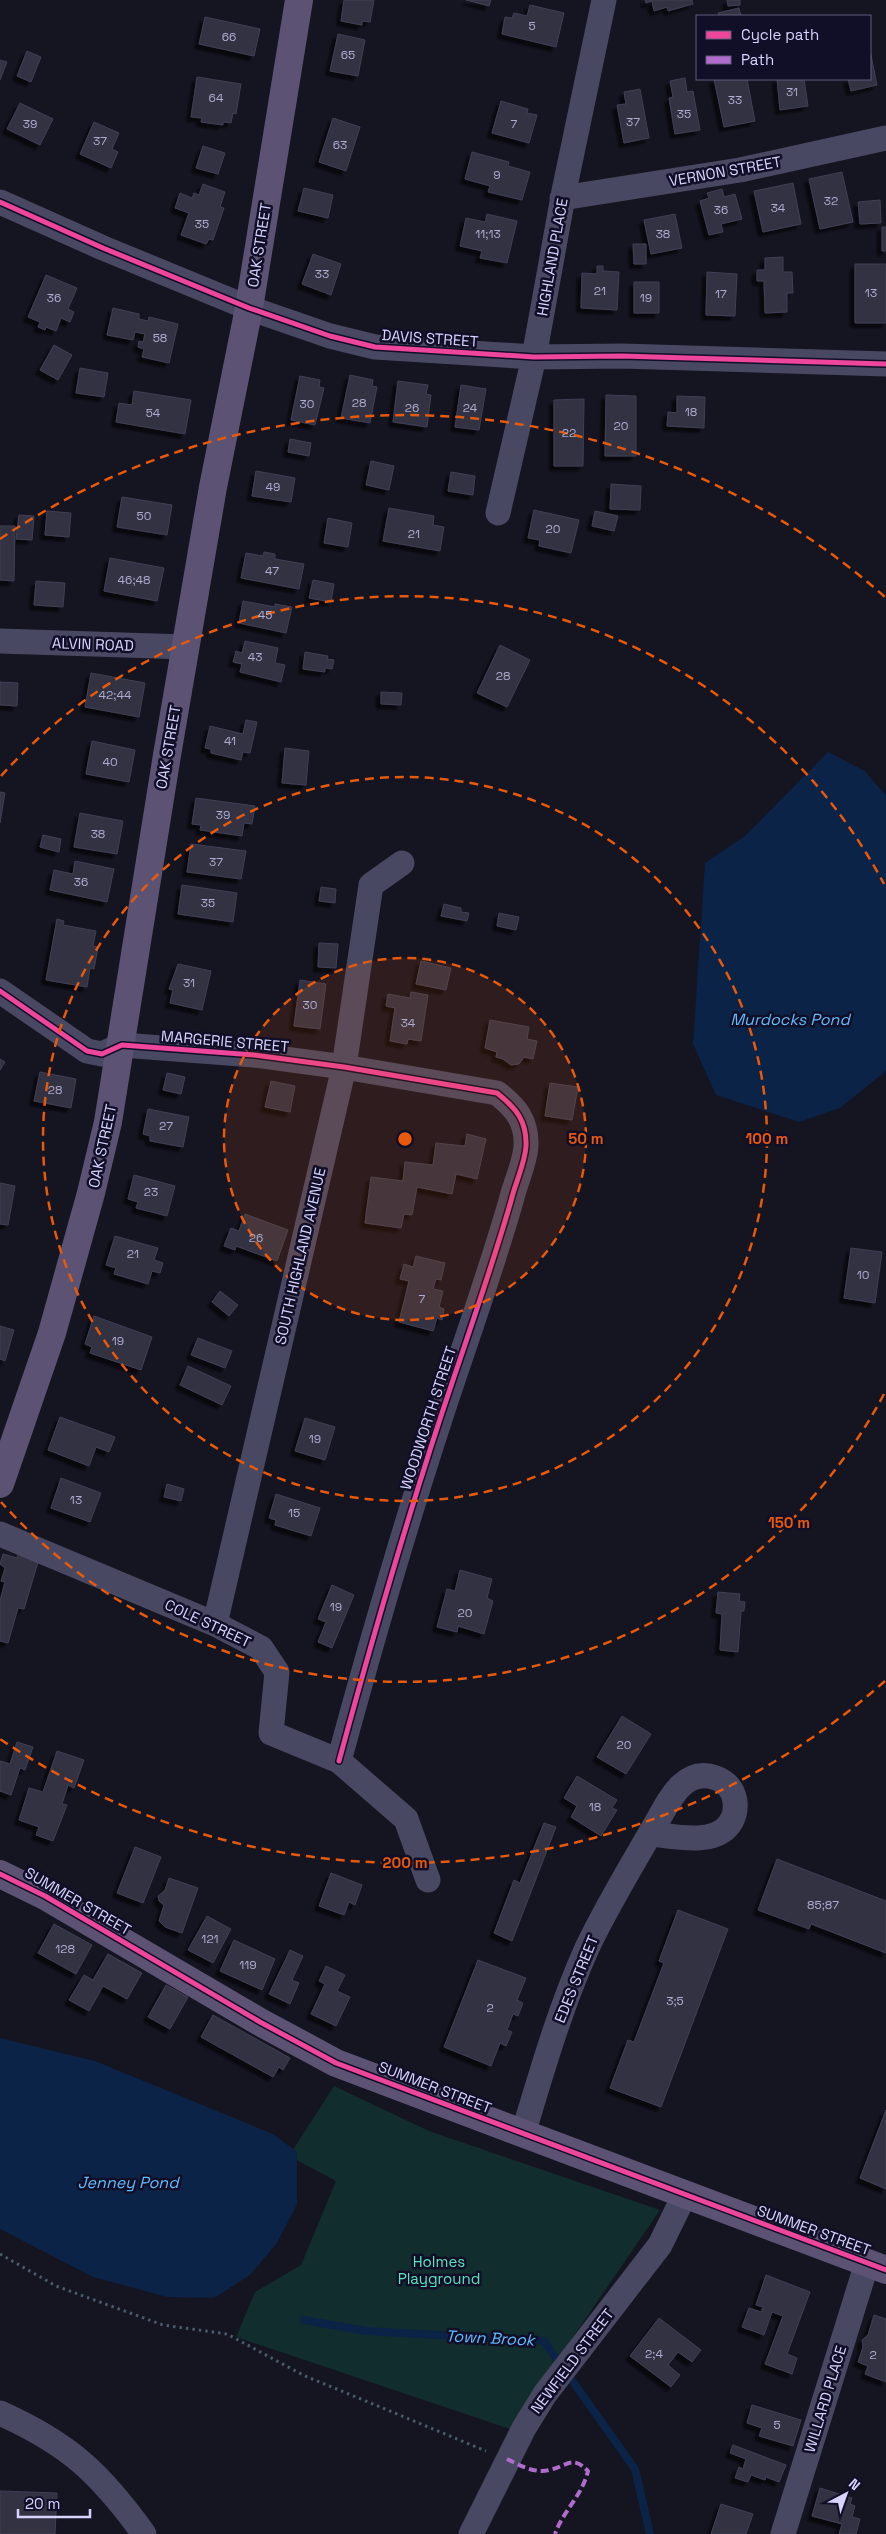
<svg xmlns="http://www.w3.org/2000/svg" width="886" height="2534" font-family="'Space Grotesk',sans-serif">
  <defs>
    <filter id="shadow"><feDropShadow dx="-4.5" dy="4.5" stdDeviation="1" flood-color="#0009"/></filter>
  </defs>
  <rect width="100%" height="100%" fill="#151421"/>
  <path fill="#122d2d" d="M334,2086L429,2131L660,2210L510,2429L236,2337L255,2292L301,2265L336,2181L289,2156Z"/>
  <path fill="#0b2346" d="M828,752L865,771L886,796V1071L840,1108L799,1122L716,1095L693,1044L705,863L745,836Z
    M0,2038L95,2061L273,2134L297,2152V2204L277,2243L250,2275L214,2298L167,2297L93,2277L0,2229Z"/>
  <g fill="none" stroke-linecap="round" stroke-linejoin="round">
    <path stroke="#0b2346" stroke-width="8" d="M304,2320L366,2331L544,2341L635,2469L650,2534"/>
  </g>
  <path fill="#333243" stroke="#413f55" filter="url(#shadow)" d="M344,0H374L370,22L362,21V25L341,21Z
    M466,0H491L489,6Z
    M645,0H692L693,4L668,11L667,7L654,11L652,1L646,3Z
    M727,0H740V5L728,6Z
    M530,5L564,13L556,47L502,34L505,17L512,18L514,13L527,16Z
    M739,8L741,16H719L718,13Z
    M205,17L260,29L254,56L199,44Z
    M338,34L365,40L358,76L330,71Z
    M870,50L877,85L851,91L848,79H870Z
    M27,51L41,57L31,82L17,76Z
    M0,60L7,62L0,80Z
    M197,77L241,84L236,114L233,113L231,123L223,122V125L201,122L202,118L191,117Z
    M685,78L687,92L693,91L700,130L675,134L669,98L673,97L670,81Z
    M714,79H747L755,121L724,127Z
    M777,79H804L808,106L780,110Z
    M640,89L649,138L624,143L617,105L626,104L624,92Z
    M501,101L528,109L527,113L537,115L529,143L492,133Z
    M20,103L53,119L40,145L7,129Z
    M333,118L360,127L346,171L319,162Z
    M94,122L119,133L112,149L118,152L111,168L80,154Z
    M203,146L225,153L218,174L196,168Z
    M472,152L509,162L508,166L530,172L522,200L488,192L490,186L465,179Z
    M842,172L853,222L820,229L809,179Z
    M793,183L801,224L763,232L754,191Z
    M203,184L225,192L220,207L224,208L213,240L209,239L206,244L181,235L189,213L175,208L180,193L192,198L194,193L199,195Z
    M304,188L333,195L328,218L298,211Z
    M722,189L724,197L735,194L742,219L721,224L723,232L709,235L700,201L709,198L707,193Z
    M880,200L881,223L860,224L858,202Z
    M487,214L517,221L507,263L480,258L482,251L460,246L466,218L485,222Z
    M675,214L682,248L651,254L644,220Z
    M882,227H886V251H882Z
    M633,244H646V264H634Z
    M313,254L341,264L331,295L302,284Z
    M783,257V272H792L793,293H787V312L765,313L764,281H757V270H765V258Z
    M855,264H886V323H855Z
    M597,266H603V271L619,272L617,310L581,308L582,273L597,274Z
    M707,272L737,274L735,316L706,315Z
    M46,275L77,288L68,309L74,312L70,322L61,318L56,331L46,327L45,330L38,327L40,322L28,317Z
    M634,282H659V313H634Z
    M113,308L139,314V319L148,321L149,317L178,324L169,363L142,357L144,349L138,347L139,341L143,342L145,334L135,332L133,340L107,335Z
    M54,345L72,355L58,380L40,370Z
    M80,368L108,373L104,397L76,393Z
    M350,375L373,380L372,386L377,387L370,423L341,418Z
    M300,376L320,380L319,387L324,388L315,425L291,420Z
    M398,381L428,385L426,394L431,395L427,427L393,422Z
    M461,385L486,389L479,430L455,427Z
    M134,391L191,400L185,434L116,422L119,403L132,405Z
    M606,395L636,396V456H605Z
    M677,396L705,397L704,428L667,426L668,412L677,413Z
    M584,399L583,466H554V400Z
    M290,439L311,443L309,456L288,452Z
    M371,461L394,466L389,490L366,485Z
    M256,471L295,478L291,502L252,496Z
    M451,472L475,476L473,495L448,491Z
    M611,484L641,486L640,510L610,509Z
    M122,497L172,505L167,535L117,527Z
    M389,508L434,516L433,525L444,527L440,551L383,541Z
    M534,510L579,520L571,553L539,546L540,540L528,538Z
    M47,511L71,513L69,537L45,535Z
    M595,511L618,516L614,531L592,526Z
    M19,515L34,516L32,540L16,539Z
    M328,518L352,523L348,547L324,543Z
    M0,526H15L14,581L0,580Z
    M264,552L275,554V559L304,564L299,589L241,578L246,553L263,556Z
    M110,558L164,568L157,601L104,591Z
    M313,580L334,584L331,602L309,598Z
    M36,581L65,583L63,607L34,605Z
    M243,601L275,607V604L292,607L286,633L239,623Z
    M245,641L278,648L275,663L285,665L281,682L240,672L242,664L233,662L236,651L242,653Z
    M500,645L530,660L507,707L477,693Z
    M305,652L328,656L327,659L334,660L332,669L325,668V672L303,669Z
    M91,673L145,683L139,717L85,707Z
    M0,682L18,683L17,706L0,705Z
    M381,692L402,693L401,705L381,704Z
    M246,720L257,722L250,753L243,752L241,760L211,753V749L205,748L210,726L243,734Z
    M92,741L135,750L129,782L86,774Z
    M285,748L309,751L306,785L282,783Z
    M0,792L5,793L0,823Z
    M196,798L255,806L252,824L244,823L242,836L200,830L201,825L192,824Z
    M80,813L123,821L117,854L74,847Z
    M43,835L61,839L59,852L40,847Z
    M191,844L246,851L241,879L187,872Z
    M75,861L114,869L107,902L50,890L54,870L73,874Z
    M182,885L237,893L233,922L178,914Z
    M321,887L336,889L335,903L319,901Z
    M444,904L461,908V912L469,913L467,921L441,916Z
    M499,913L519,917L516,930L497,926Z
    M57,919L64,921L63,925L96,931L93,946L98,947L94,969L90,968L87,987L46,980Z
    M319,943L338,944L336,968L318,967Z
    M421,961L451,968L446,990L416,984Z
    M178,964L211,971L202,1010L170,1003L173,990L169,989Z
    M300,980L326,984L320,1029L294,1026Z
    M411,992L428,995L421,1041L408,1039L407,1044L390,1041L395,1008L386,1006L388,994L410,998Z
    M490,1020L529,1027L527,1039L537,1041L533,1059L524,1057L519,1064L511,1065L503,1059L496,1057L497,1052L485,1048Z
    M0,1059L5,1062L0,1070Z
    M40,1072L76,1079L71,1108L34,1101Z
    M167,1073L185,1077L181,1094L163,1090Z
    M271,1081L295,1086L290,1112L265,1107Z
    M550,1083L578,1087L572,1120L545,1116Z
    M148,1109L189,1117L183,1147L150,1141V1136L143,1134Z
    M467,1134L486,1139L477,1179L456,1174L452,1194L417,1187L412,1215L404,1214L401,1228L365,1223L371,1177L403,1181L405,1162L433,1165L436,1143L465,1146Z
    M134,1175L175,1186L167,1216L136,1208L138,1202L128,1199Z
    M0,1183L15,1186L8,1225L0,1224Z
    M245,1214L288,1230L277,1261L236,1246L235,1250L224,1246L231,1228L239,1231Z
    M115,1236L158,1248L154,1260L163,1263L160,1273L152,1271L148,1284L114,1274L116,1268L106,1265Z
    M851,1248L882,1252L875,1303L844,1298Z
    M416,1256L445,1263L441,1280L436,1279L433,1289L443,1291L439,1307L444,1309L442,1320L437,1318L433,1331L399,1322L409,1281L400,1279L404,1264L413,1267Z
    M220,1291L238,1305L229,1316L212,1302Z
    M94,1316L152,1337L141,1370L90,1353L92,1347L85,1344Z
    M0,1326L14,1330L5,1361L0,1359Z
    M198,1338L232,1351L225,1368L191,1355Z
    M188,1366L231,1386L222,1405L180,1385Z
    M60,1417L115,1437L109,1452L96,1447L89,1466L48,1450Z
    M305,1418L335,1427L325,1460L295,1451Z
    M61,1478L101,1493L90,1522L51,1508Z
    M167,1484L184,1489L181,1501L164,1497Z
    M276,1494L320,1508L311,1536L275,1525L276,1520L269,1518Z
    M19,1553L39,1559L24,1609L18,1608L8,1643L0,1641V1601L5,1582L1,1581L5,1568L0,1564L3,1554L17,1558Z
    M460,1570L492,1579L487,1598L493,1601L484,1634L458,1626L457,1632L437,1627L447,1589L455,1591Z
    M332,1585L354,1595L332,1648L318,1642L326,1622L318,1619Z
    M718,1592L740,1594L739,1601L745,1602L744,1611H741L738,1652L720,1650L722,1614L716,1613Z
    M622,1716L651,1734L626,1774L597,1757Z
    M17,1742L33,1747L25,1770L20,1768L11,1795L0,1791V1761L10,1764Z
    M57,1751L84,1760L74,1788L68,1785L62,1804L67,1805L53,1841L36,1835L39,1827L19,1820L29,1788L43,1792Z
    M577,1776L617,1800L612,1808L617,1810L601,1836L571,1817L577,1806L564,1798Z
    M544,1823L556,1827L512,1941L494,1933L514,1880L520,1883Z
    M135,1847L161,1857L143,1903L117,1893Z
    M777,1859L886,1901V1953L811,1924L809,1929L758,1910Z
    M331,1873L362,1885L355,1905L349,1902L344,1915L319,1906Z
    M169,1878L198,1888L182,1933L165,1927L159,1921L164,1905L159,1901L158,1896L165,1890Z
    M678,1910L728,1929L661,2107L610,2088L628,2040L634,2042L664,1963L659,1961Z
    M207,1916L231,1929L213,1963L188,1950Z
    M54,1924L92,1945L76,1974L38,1953Z
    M234,1940L275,1959L262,1990L220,1971Z
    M290,1950L303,1956L292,1980L299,1983L290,2004L269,1994Z
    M108,1954L142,1973L127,1999L103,1986L89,2011L69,2000L84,1975L93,1980Z
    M478,1960L526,1978L517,2000L523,2003L518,2016L513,2014L507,2030L512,2032L506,2046L500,2043L491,2066L444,2047Z
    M326,1966L345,1975L337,1991L350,1997L336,2026L311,2014L325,1984L319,1981Z
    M166,1985L188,1997L170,2029L148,2017Z
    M213,2015L290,2058L283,2070L279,2067L273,2077L201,2037Z
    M886,2110V2189L860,2178Z
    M766,2275L810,2292L787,2354L797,2358L792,2374L765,2364L783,2316L772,2312L764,2335L742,2327L749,2308L761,2312L763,2307L756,2305Z
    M874,2315L886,2319V2382L865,2374L868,2366L858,2362L863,2347L862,2340L868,2335Z
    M659,2318L701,2350L692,2362L678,2352L668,2365L680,2375L671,2387L630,2356Z
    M752,2405L801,2420L793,2446L759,2436L762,2428L747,2423Z
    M733,2445L786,2465L779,2482L766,2477L765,2480L751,2475L748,2482L735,2478L739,2467L743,2469L746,2459L730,2453Z
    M820,2488L852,2498L850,2504L855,2506L852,2517L860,2519L856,2534H839L842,2524L812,2516Z
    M0,2491L57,2493L55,2534H0Z
    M721,2504L753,2514L746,2534H711Z"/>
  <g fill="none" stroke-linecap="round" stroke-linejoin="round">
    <path stroke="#495b6a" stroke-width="3" stroke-dasharray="2.5 4" stroke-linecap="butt" d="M0,2254L56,2286L163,2325L227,2334L303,2375L486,2451"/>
    <path stroke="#484862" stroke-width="25" d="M562,198L740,170L886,138
      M0,202L103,248L249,308L330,336L375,347L534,357L622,356L886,364
      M498,513L534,357L564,191L604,0
      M0,641L186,647
      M0,991L87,1051L102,1054L122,1045L254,1055L344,1067L497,1093C516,1108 527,1121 526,1146C525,1164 515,1183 511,1201C494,1260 474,1318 454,1377C411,1504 374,1632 339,1761
      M0,1534L215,1624L261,1648L277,1672L271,1733L339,1761L406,1819L428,1880
      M215,1624L344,1067L371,885L402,863
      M523,2134C542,2071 560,2008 587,1948C606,1908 629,1870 651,1832C666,1808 681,1765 716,1778C737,1785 741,1812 727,1827C711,1845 672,1836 651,1834
      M0,2413C69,2444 100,2473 144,2534
      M471,2534L524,2428L545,2394L660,2245L684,2196
      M783,2534L867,2263"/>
    <path stroke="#5c5273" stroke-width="28" d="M0,1484L52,1333L91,1193L108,1122L167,755L213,487L249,308L299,0
      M0,1874L45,1896L260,2022L336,2063L886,2270"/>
    <path stroke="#b06ccc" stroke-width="4" stroke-dasharray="8 4" stroke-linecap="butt" d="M507,2459C519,2465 535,2474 549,2470C566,2467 572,2454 588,2471C582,2496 563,2511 555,2534"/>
    <g stroke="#110e27" stroke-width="8">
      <path id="cycleway" d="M0,202L103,248L249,308L330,336L375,347L534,357L622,356L886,364
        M0,991L87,1051L102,1054L122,1045L254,1055L344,1067L497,1093C516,1108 527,1121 526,1146C525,1164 515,1183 511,1201C494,1260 474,1318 454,1377C411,1504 374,1632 339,1761
        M0,1874L45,1896L260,2022L336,2063L886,2270"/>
    </g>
    <use href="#cycleway" stroke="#ed469a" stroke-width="5"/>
  </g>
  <circle cx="405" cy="1139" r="181" fill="#e8590c" fill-opacity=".12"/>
  <g fill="none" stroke="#e8590c" stroke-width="2.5" stroke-dasharray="9 6">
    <circle cx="405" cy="1139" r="181"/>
    <circle cx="405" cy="1139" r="362"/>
    <path d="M884 1394A543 543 0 0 1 1 1502M1 776A543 543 0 0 1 884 884"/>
    <path d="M885 1681A724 724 0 0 1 0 1739M0 539A724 724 0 0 1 885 597"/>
  </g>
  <g text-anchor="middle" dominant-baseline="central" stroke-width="5" stroke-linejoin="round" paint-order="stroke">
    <g font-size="12" fill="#aeacd0">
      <text x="532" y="26">5</text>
      <text x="229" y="37">66</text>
      <text x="348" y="55">65</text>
      <text x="792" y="92">31</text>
      <text x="216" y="98">64</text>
      <text x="735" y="100">33</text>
      <text x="684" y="114">35</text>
      <text x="633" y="122">37</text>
      <text x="30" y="124">39</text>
      <text x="514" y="124">7</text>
      <text x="100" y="141">37</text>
      <text x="340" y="145">63</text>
      <text x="497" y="175">9</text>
      <text x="831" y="201">32</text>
      <text x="778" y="208">34</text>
      <text x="721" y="210">36</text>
      <text x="202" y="224">35</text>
      <text x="488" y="234">11;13</text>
      <text x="663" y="234">38</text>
      <text x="322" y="274">33</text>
      <text x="600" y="291">21</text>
      <text x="871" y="293">13</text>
      <text x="721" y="294">17</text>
      <text x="54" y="298">36</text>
      <text x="646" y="298">19</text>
      <text x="160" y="338">58</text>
      <text x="359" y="403">28</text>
      <text x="307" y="404">30</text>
      <text x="412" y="408">26</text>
      <text x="470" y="408">24</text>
      <text x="691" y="412">18</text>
      <text x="153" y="413">54</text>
      <text x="621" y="426">20</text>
      <text x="569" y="433">22</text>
      <text x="273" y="487">49</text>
      <text x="144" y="516">50</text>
      <text x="553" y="529">20</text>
      <text x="414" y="534">21</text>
      <text x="272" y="571">47</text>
      <text x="134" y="580">46;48</text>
      <text x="265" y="615">45</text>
      <text x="255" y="657">43</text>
      <text x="503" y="676">28</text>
      <text x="115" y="695">42;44</text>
      <text x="230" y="741">41</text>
      <text x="110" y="762">40</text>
      <text x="223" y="815">39</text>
      <text x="98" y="834">38</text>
      <text x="216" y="862">37</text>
      <text x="81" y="882">36</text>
      <text x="208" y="903">35</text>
      <text x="189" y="983">31</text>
      <text x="310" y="1005">30</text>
      <text x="408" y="1023">34</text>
      <text x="55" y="1090">28</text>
      <text x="166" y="1126">27</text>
      <text x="151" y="1192">23</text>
      <text x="256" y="1238">26</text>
      <text x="133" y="1254">21</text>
      <text x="863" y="1275">10</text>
      <text x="422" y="1299">7</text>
      <text x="118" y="1341">19</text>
      <text x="315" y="1439">19</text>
      <text x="76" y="1500">13</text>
      <text x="294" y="1513">15</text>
      <text x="336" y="1607">19</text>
      <text x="465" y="1613">20</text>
      <text x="624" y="1745">20</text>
      <text x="595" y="1807">18</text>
      <text x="823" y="1905">85;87</text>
      <text x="210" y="1939">121</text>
      <text x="65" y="1949">128</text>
      <text x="248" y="1965">119</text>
      <text x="675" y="2001">3;5</text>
      <text x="490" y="2008">2</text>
      <text x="654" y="2354">2;4</text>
      <text x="873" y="2355">2</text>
      <text x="777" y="2425">5</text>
    </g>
    <g font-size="15" fill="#d7d4ff" stroke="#110e27">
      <text transform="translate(725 171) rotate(-10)">VERNON STREET</text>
      <text transform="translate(259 245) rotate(-81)">OAK STREET</text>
      <text transform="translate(552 257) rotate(-80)">HIGHLAND PLACE</text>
      <text transform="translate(430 338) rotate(4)">DAVIS STREET</text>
      <text transform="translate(93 644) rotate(2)">ALVIN ROAD</text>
      <text transform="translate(168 747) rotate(-80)">OAK STREET</text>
      <text transform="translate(225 1041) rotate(5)">MARGERIE STREET</text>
      <text transform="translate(102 1146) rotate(-78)">OAK STREET</text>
      <text transform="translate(300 1256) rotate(-77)">SOUTH HIGHLAND AVENUE</text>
      <text transform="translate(428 1418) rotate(-72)">WOODWORTH STREET</text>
      <text transform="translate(208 1623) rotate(25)">COLE STREET</text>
      <text transform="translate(78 1901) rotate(30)">SUMMER STREET</text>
      <text transform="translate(576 1979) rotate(-68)">EDES STREET</text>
      <text transform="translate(435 2087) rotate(21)">SUMMER STREET</text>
      <text transform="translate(814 2230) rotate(20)">SUMMER STREET</text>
      <text transform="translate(572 2361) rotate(-53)">NEWFIELD STREET</text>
      <text transform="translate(825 2399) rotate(-73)">WILLARD PLACE</text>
    </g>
    <g font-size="15" fill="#5ae5bd" stroke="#110e27">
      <text x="439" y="2261">Holmes<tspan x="439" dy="17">Playground</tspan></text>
    </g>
    <g font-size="16" font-style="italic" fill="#62bdff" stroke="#110e27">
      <text x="790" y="1019">Murdocks Pond</text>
      <text x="128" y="2182">Jenney Pond</text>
      <text transform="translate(490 2338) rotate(3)">Town Brook</text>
    </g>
  </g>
  <circle cx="405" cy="1139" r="8" fill="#e8590c" stroke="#110e27" stroke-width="2.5"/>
  <g font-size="15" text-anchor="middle" font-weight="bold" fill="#e8590c" stroke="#110e27" stroke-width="5" stroke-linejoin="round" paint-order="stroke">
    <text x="586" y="1144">50 m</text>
    <text x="767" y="1144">100 m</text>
    <text x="789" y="1528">150 m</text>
    <text x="405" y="1868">200 m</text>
  </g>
  <rect x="696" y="15" width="175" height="65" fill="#110e27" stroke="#605d7d"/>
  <rect x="706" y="31" width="25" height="8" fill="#ed469a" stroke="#605d7d"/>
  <text x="741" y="40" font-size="15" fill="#d7d4ff">Cycle path</text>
  <rect x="706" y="56" width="25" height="8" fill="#b06ccc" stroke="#605d7d"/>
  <text x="741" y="65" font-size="15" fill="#d7d4ff">Path</text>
  <g transform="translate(846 2494) rotate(41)" stroke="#110e27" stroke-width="4" paint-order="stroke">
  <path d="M0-4L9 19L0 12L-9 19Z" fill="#d7d4ff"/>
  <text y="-8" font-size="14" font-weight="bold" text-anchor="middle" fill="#d7d4ff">N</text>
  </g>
  <path d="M18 2509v8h72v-8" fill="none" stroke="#d7d4ff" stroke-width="2.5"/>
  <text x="25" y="2509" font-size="15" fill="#d7d4ff" stroke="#110e27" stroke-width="4" paint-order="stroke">20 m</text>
</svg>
